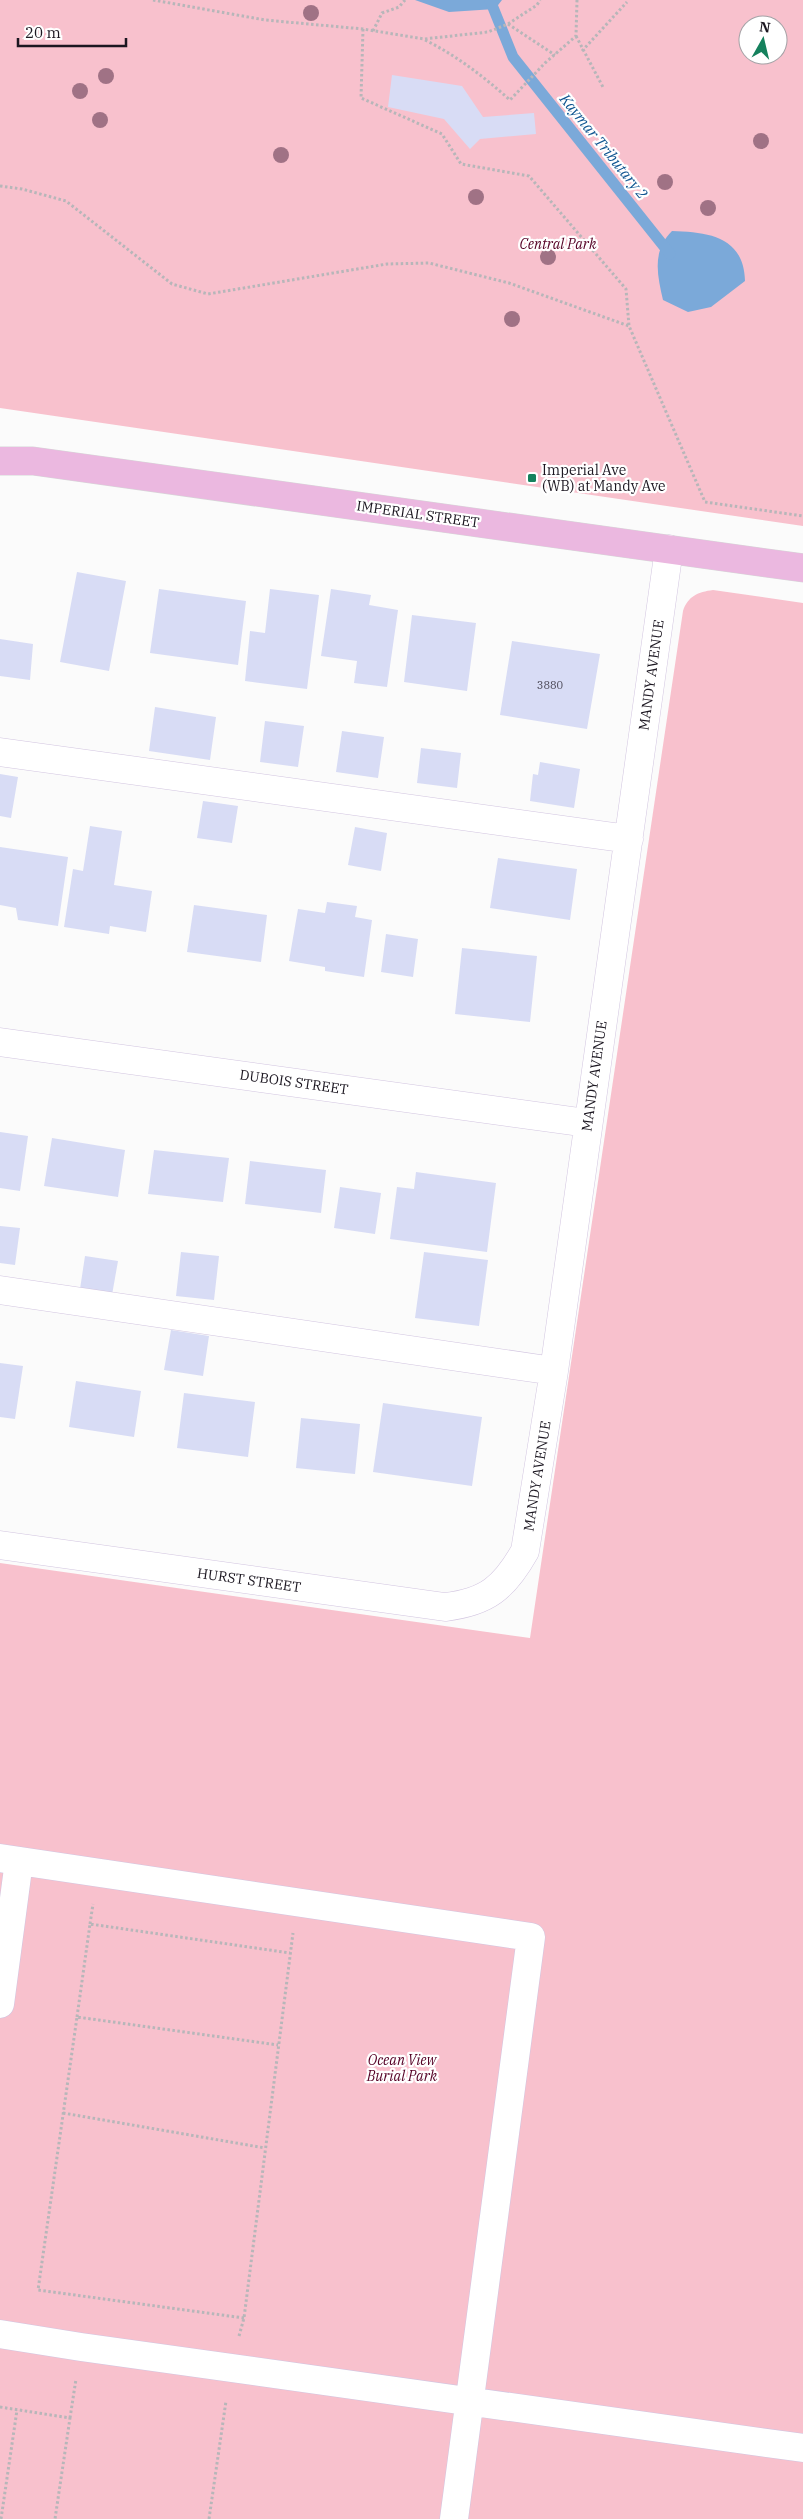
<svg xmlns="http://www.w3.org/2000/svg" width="803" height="2519" font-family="'IBM Plex Serif',serif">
  <rect width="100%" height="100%" fill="#fbfbfb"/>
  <path fill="#f8c1cd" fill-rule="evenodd" d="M0,0H803V526L0,408ZM748,25H778V55H748Z
    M713,590L803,603V2519H0V1563L530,1638L683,611C688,596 698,592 713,590Z"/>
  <path fill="#7ba9d9" d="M415,0H502L495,9L449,12Z
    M672,231C709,232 744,237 745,281L711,307L688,312L663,300C657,274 652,251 672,231Z"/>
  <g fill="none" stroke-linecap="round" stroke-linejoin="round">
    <path stroke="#7ba9d9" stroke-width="11" d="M490,0L513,57L670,254"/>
  </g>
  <path fill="#d8dcf5" d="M392,75L462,86L483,117L534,113L536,134L480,139L470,149L444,119L388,107Z
    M77,572L126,581L109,671L60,662Z
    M159,589L246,601L238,665L150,653Z
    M270,589L319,595L307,689L245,681L250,631L265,633Z
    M331,589L371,595L369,605L398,610L387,687L354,683L357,661L321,656Z
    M412,615L476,623L467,691L404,682Z
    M0,639L33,644L30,680L0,676Z
    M512,641L600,654L587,729L500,715Z
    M155,707L216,717L210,760L149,751Z
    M265,721L304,726L298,767L260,762Z
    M342,731L384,737L378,778L336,772Z
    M421,748L461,753L457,788L417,783Z
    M540,762L580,769L574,808L530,801L533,774L538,775Z
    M0,774L18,777L11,818L0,816Z
    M203,801L238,806L232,843L197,838Z
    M90,826L122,831L114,885L152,891L146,932L110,926L109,934L64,927L73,869L83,871Z
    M355,827L387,833L381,871L348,865Z
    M0,847L68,857L58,926L18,920L16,908L0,905Z
    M498,858L577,869L570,920L490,908Z
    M327,902L357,906L355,917L372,920L364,977L325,971V967L289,961L298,909L325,913Z
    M194,905L267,915L261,962L187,952Z
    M386,934L418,939L413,977L381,972Z
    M462,948L537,956L530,1022L455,1014Z
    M0,1132L28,1136L20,1191L0,1188Z
    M52,1138L125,1150L118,1197L44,1186Z
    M154,1150L229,1158L223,1202L148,1194Z
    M250,1161L326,1170L321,1213L245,1204Z
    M416,1172L496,1183L487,1252L390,1239L397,1187L414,1189Z
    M340,1187L381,1193L375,1234L334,1228Z
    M0,1226L20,1228L15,1265L0,1263Z
    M181,1252L219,1256L214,1300L176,1296Z
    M424,1252L488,1260L479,1326L415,1318Z
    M85,1256L118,1261L112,1295L80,1289Z
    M171,1330L209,1336L203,1376L164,1370Z
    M0,1363L23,1366L15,1419L0,1417Z
    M76,1381L141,1391L134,1437L69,1427Z
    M184,1393L255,1402L248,1457L177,1448Z
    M383,1403L482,1417L472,1486L373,1472Z
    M301,1418L360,1424L355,1474L296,1468Z"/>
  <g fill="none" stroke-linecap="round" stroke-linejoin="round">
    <g stroke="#d2c5e0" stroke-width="29">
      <path id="minor" d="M0,752L629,839
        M0,1042L587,1123
        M0,1290L554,1371
        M0,1545L445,1607C487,1602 504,1588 525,1551L554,1371L669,549
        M0,1858L531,1937L454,2519
        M0,2004L19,1861
        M0,2334L81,2347L803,2448"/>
    </g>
    <g stroke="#d6d5d7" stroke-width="29">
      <path id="major" d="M0,461H33L803,568"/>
    </g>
    <path stroke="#b7b6b9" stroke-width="3" stroke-dasharray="2.5 2.5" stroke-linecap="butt" d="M153,0L265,20L363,29L424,39L488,32L508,24L537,5L540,0
      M508,24L555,55
      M363,29L361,98L442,134L461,164L529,176L626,289L629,326
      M373,31L382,13L399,7L405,0
      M576,36L604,89
      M425,40C457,56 483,76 510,100L545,63L576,36L577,0
      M582,51L627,2
      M0,186L22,189L66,201L172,284L208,294L387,264L429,263L509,283L629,326L705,502L803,516
      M90,1924L93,1904
      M77,2017L90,1924L290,1953
      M63,2113L265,2148
      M244,2318L38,2290L77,2017L278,2045
      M239,2336L244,2318L293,1933
      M0,2407L70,2418L55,2519
      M70,2418L76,2379
      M1,2519L17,2410
      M209,2519L226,2401"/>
    <use href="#minor" stroke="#fff" stroke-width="28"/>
    <use href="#major" stroke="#ebb8e0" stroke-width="28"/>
  </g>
  <g fill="#a07285">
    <circle cx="311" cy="13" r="8"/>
    <circle cx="106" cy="76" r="8"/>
    <circle cx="80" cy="91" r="8"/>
    <circle cx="100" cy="120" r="8"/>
    <circle cx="761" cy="141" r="8"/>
    <circle cx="281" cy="155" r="8"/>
    <circle cx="665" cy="182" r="8"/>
    <circle cx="476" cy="197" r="8"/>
    <circle cx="708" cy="208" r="8"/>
    <circle cx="548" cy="257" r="8"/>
    <circle cx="512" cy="319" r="8"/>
  </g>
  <rect fill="#15815d" stroke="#fff" stroke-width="2" x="527" y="473" width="10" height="10" rx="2.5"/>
  <g text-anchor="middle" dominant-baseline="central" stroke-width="4.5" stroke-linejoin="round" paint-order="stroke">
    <g font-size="11" fill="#4b4856">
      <text x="550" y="685">3880</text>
    </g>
    <g font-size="14" font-style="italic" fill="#550125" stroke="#fff">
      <text x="558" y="244">Central Park</text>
      <text x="402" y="2060">Ocean View<tspan x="402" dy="16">Burial Park</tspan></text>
    </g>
    <g font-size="14" fill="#1c1721" stroke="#fff" text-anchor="start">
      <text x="542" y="470">Imperial Ave<tspan x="542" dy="16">(WB) at Mandy Ave</tspan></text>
    </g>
    <g font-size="14" fill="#1c1721" stroke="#fff">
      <text transform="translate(418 514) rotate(8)">IMPERIAL STREET</text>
      <text transform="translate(651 675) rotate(-82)">MANDY AVENUE</text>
      <text transform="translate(594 1076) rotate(-82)">MANDY AVENUE</text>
      <text transform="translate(294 1082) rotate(8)">DUBOIS STREET</text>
      <text transform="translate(537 1476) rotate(-81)">MANDY AVENUE</text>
      <text transform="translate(249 1580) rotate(8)">HURST STREET</text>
    </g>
    <g font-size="15" font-style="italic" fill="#115691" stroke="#fff">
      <text transform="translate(604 146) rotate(51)">Kaymar Tributary 2</text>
    </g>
  </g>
  <g transform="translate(763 40) rotate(8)"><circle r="24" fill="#ffffff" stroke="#a4a2a6"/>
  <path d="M0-4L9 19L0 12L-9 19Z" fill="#15815d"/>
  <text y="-8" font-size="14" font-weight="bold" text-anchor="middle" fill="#1c1721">N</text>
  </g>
  <path d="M18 38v8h108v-8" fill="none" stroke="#1c1721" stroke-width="2.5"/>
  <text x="25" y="38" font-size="15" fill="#1c1721" stroke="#ffffff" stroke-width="4" paint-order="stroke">20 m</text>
</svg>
